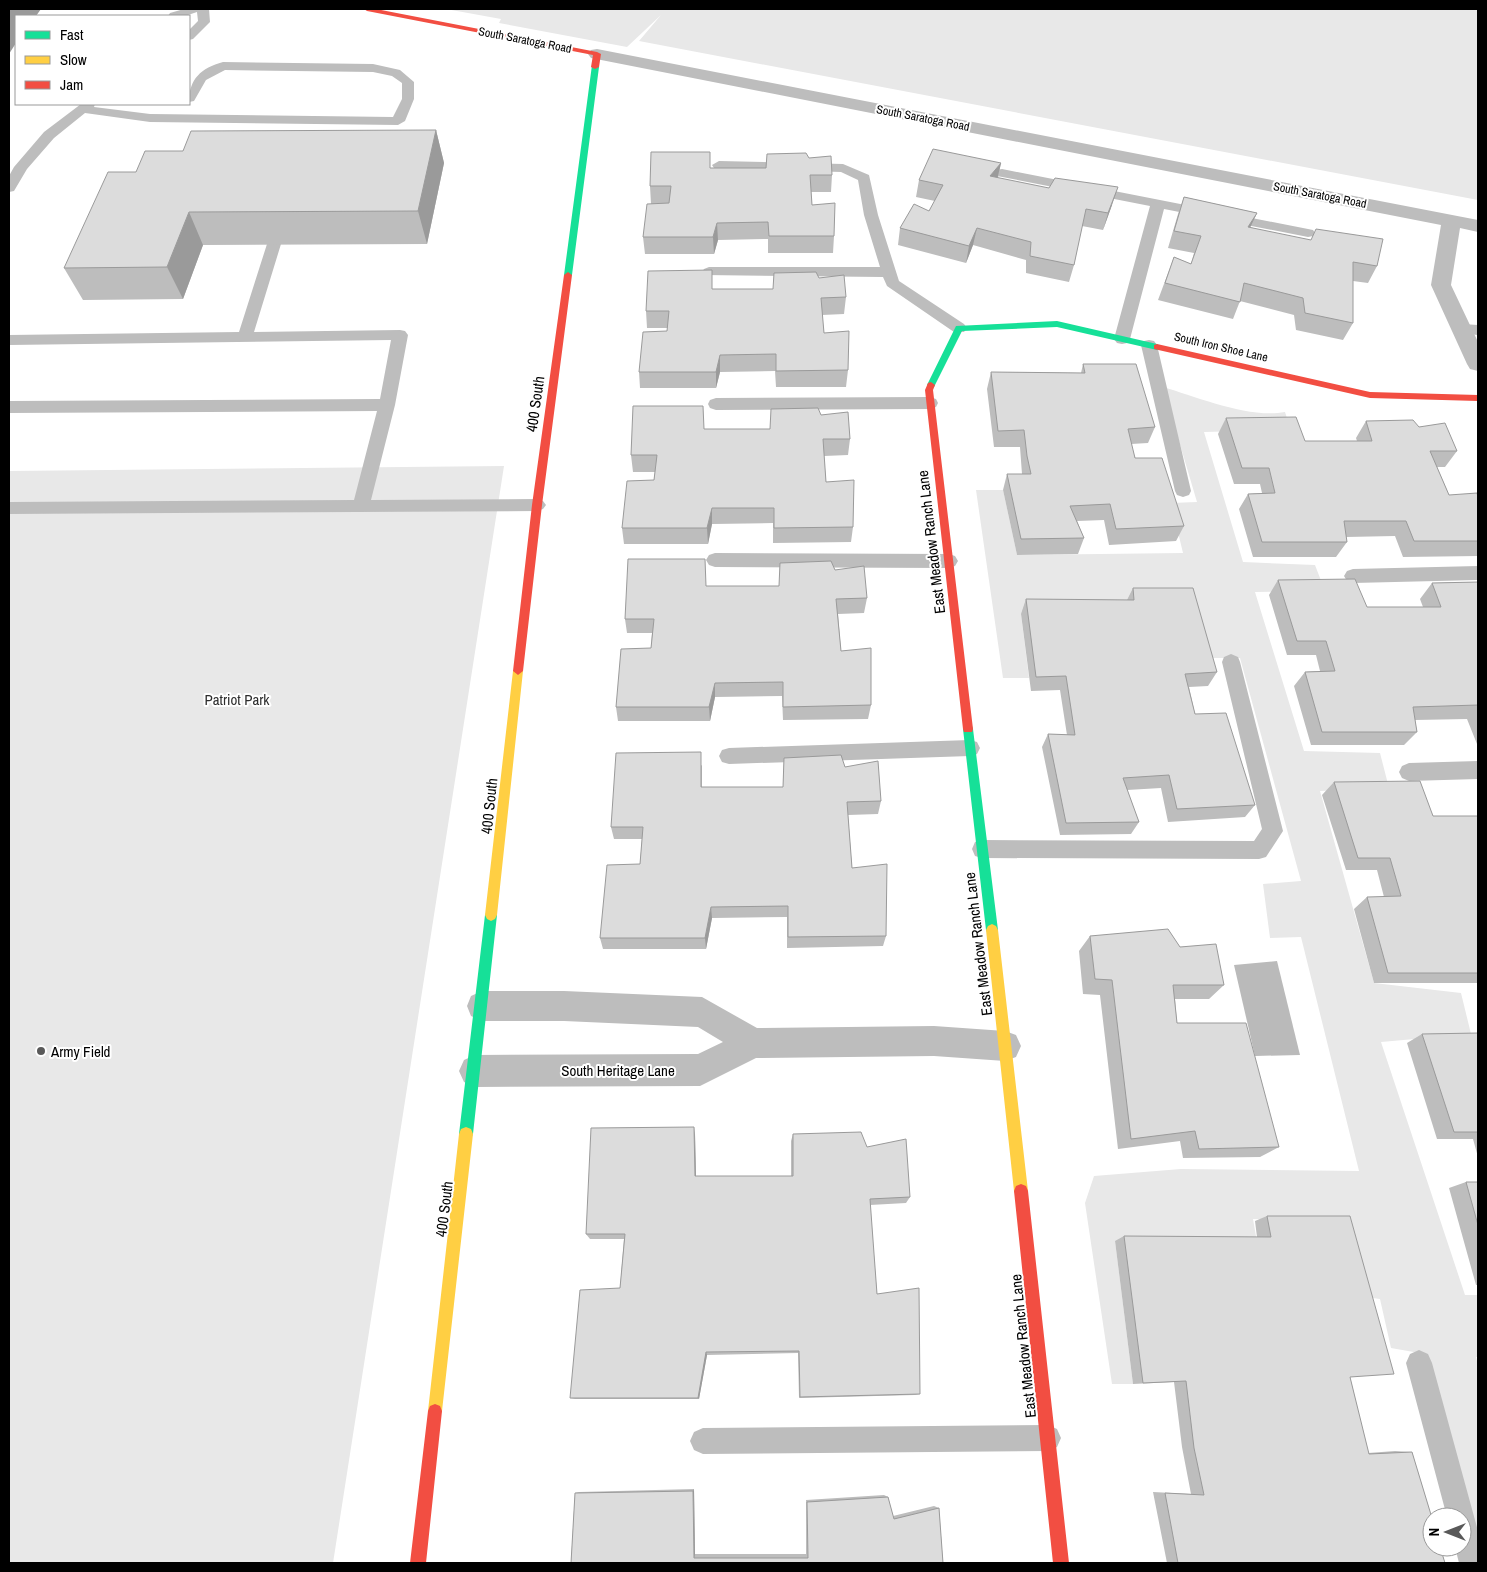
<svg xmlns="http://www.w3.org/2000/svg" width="1487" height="1572" font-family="'Archivo Narrow',sans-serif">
  <rect width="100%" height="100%" fill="#fff"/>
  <path fill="#e8e8e8" d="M446,9H1478V200L639,41L661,15L627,47L499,23L501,19Z
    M1163,387C1197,397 1250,419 1285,412L1290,427L1245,431L1204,432L1243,562L1315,565L1325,591L1255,592L1304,751L1380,753L1389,788L1320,791L1374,983L1461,993L1471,1034L1381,1042L1465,1295H1478V1357H1476L1478,1365V1538L1425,1354L1391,1348L1380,1299L1365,1297L1335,1221L1253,1219L1257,1242L1115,1241L1133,1384H1112L1085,1203L1094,1176L1181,1169L1359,1171L1301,937L1270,938L1263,884L1301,881L1240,658H1213L1126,603L1021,614L1029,678H1003L976,490H1003L1017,555L1183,553L1171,503L1197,502Z
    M504,466L333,1563H9V471Z"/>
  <path fill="#bababa" d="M1277,961L1300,1055L1255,1056L1234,965Z"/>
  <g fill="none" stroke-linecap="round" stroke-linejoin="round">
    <path fill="#bdbdbd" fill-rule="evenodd" d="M184,9H209L210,22L193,39L189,40V30L198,21L197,12L185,16H168L170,13Z
      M223,62L373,64L400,70L414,82V99L405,121L398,125L150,122L85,113L54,138L27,169L14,191L9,192V176L14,167L44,132L81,104H95L94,107L150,114L393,117L402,99V83L392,76L373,72L225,70L206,80L194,101L189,102C189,79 201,68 223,62Z
      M719,161L843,164L869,175L878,215L899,281L964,324L967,328L964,332H954L887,286L883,277L704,275L702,272L704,269L709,267H880L864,215L858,180L841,172L714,168L712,165Z
      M1002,169L1308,229L1313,230L1315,233L1313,236L1308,237L1164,209L1130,339L1127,343L1122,344L1117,343L1114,339L1150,206L997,176L995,173L997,170Z
      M274,239L279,241L281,244L254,332L400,330L405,331L408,335L395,405L371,500L537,499L543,501L546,505L543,509L537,511L9,514V502L354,500L377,411L9,413V401L380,399L391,340L9,345V335L239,332L267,244L269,241Z
      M1462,324L1478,325V335L1457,333L1454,329L1457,325Z
      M1149,340L1154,341L1157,345L1191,491L1189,495L1183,497L1177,495L1175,491L1141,345L1144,341Z
      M930,397L936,399L938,403L936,407L930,409L716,410L710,408L708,404L710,400L716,398Z
      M715,553L949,554L955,556L958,561L955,566L949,568L715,567L709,565L706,560L709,555Z
      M1478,566V580L1353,583L1347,581L1344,576L1347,571L1353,569Z
      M1231,654L1238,657L1240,662L1283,831L1266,857L1259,859L982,858L975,856L972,849L975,842L982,840L1254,841L1262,829L1222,662L1224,657Z
      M970,740L977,742L980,748L977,754L970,756L729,764L722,762L719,756L722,750L729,748Z
      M1478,761V779L1409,781L1402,778L1399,772L1402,766L1409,763Z
      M1419,1350L1428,1354L1432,1363L1478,1531V1563H1459L1455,1547H1462V1517H1447L1406,1363L1410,1354Z
      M1048,1425L1057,1429L1061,1438L1057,1447L1048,1451L703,1454L694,1450L690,1441L694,1432L703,1428Z"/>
    <path fill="#bdbdbd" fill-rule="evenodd" d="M597,49L1478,220V232L1460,228L1451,285L1478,342V371L1470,369L1467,364L1431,285L1441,225L591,58L588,54L591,50Z
      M482,991H564L702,997L757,1028L934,1026L1005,1031L1016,1035L1021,1046L1016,1057L1005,1061L934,1056L756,1058L700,1086L475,1087L464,1082L459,1071L464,1060L475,1055L698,1054L723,1042L698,1027L564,1021H482L471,1016L467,1006L471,996Z"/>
    <path fill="#16e098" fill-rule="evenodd" d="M592,65L599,67L572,275L568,278L564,275Z
      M1057,321L1157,344L1161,347L1157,350L1057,327L962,331L934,387H928L927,385L956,326Z
      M968,724L972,726L973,729L998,930L996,934L992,936L988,934L986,930L963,729L964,726Z
      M491,909L495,911L497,915L473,1134L471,1139L466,1141L461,1139L459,1134L485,915L487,911Z"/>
    <path fill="#ffcf43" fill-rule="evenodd" d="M518,667L523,671L497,915L495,919L491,921L487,919L485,915L513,671Z
      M992,924L996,926L998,930L1028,1191L1026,1196L1021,1198L1016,1196L1014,1191L986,930L988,926Z
      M466,1127L471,1129L473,1134L442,1411L440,1416L435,1418L430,1416L428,1411L459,1134L461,1129Z"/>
    <path fill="#f24e42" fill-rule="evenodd" d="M364,9H376L597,52L601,54L599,67L595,69L591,67L593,55L367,11Z
      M568,272L572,275L542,505L523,671L518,675L513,671L532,505L564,275Z
      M1157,344L1370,392L1478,395V401L1370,398L1154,349V345Z
      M931,382L935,385L933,390L973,729L972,732H964L963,729L925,390L928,383Z
      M1021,1184L1026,1186L1028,1191L1069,1563H1053L1014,1191L1016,1186Z
      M435,1404L440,1406L442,1411L426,1563H410L428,1411L430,1406Z"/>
  </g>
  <path fill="#bdbdbd" d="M436,130L444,163L427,244L203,245L183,299L83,300L64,268L136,172L183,151Z
    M809,158L832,175L831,192H811L812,205L834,236L833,253H768V239L718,240L714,254H645L643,237L651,204L650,186L710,168H766Z
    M1001,163L998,178L1112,205L1103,230L1082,226L1074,265L1069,282L1026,273V260L973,245L966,263L898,245L900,228L929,211L935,201L916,197L919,180Z
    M1184,197L1257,213L1250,227L1377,266L1368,283L1353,281V323L1343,340L1296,330L1294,315L1240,301L1233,319L1158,300L1174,257L1191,264L1194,253L1168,248L1178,214Z
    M819,278L846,297L844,314L822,315L824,333L848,370L846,387H776L775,371L720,372L716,388H640L639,372L667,331L668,328H647L646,311L712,289H773Z
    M1083,364L1155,427L1148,443L1131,444L1135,458L1184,526L1176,541L1109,545L1104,520L1077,521L1084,538L1078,554L1017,555L1003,490L1007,474H1022L1020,447H994L987,389L991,372L1081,373Z
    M821,415L850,439L848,455L824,456L826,482L853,527L851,542L773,543V523L712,524L708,544H624L622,528L654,480L655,472H633L631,455L704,429H770Z
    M1226,418L1305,441H1357L1356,438L1366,421L1419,427L1457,451L1445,467H1437L1449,495L1478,497V556L1403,557L1395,536L1346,537L1347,542L1336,557H1253L1239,509L1248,494L1262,493L1260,484H1234L1218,434Z
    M835,570L867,598L864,613L838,614L841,651L871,705L868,719L783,720L782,696L715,697L710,721H618L616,707L651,648L652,633H627L625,619L706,586H779Z
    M1278,580L1367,607H1423L1420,599L1432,583L1478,582V744H1477L1467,719L1415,720L1417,732L1404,745H1311L1294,686L1305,672L1320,671L1316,655H1287L1269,595Z
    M1133,588L1217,672L1208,686L1189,687L1195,714L1255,805L1245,817L1168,822L1161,788L1127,790L1139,822L1131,834L1060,835L1042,747L1048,734L1067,735L1060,690L1031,691L1021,614L1026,599L1127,600Z
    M784,758L845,767L881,801L878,814L848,815L852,868L886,936L883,946L787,948V917L712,918L706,949H603L600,938L640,864L642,839H614L611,827L702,765V787H783Z
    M1334,782L1433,816H1478V983H1374L1354,909L1367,897H1384L1377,870H1346L1322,795Z
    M1090,936L1180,947L1224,985L1209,999H1175L1177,1023L1279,1147L1260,1157L1183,1158L1180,1141L1118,1149L1100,995L1083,994L1079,951Z
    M1478,1033V1157L1473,1139H1437L1407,1043L1422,1034Z
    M695,1134L696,1176H791V1141L793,1134L867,1147L910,1197L906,1203L870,1205L877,1294L920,1394L915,1395L799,1398L798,1353L707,1355L699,1399H575L570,1398L620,1288L624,1239H590L586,1234Z
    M1466,1182H1478V1285H1476L1449,1188Z
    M1267,1216L1350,1377L1368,1453L1395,1451L1412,1452L1445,1563H1167L1153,1492L1191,1494L1182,1447L1174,1382L1133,1384L1115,1241L1124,1236L1257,1237L1255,1221Z
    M694,1489L695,1554H806V1500L884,1495L888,1497L893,1516L934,1506L939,1508L943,1563H571L575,1493L579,1492Z"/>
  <path fill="#9a9a9a" d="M9,9H41L36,16H16V43L9,54Z
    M436,130L444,163L427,244L418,211Z
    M1001,163L997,180L990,176Z
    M1118,187L1112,205L1103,230L1108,213Z
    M189,212L203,245L183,299L167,267Z
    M1257,213L1249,230L1248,227Z
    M717,223L718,240L714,254L713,237Z
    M977,228L973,245L966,263L969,246Z
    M720,355V372L716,388V372Z
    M712,508V524L708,544L707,528Z
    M715,683V697L710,721L709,707Z
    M711,907L712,918L706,949L705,938Z
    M694,1127L695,1134L696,1182L695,1176Z
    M706,1352L707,1355L699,1399L698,1398Z
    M694,1489L695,1554L694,1558L693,1491Z"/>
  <path fill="#dcdcdc" stroke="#9a9a9a" d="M436,130L418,211L189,212L167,267L64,268L108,172H136L145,151H183L191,131Z
    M933,149L1001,163L990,176L1049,188L1055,178L1118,187L1108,213L1086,209L1074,265L1030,256L1031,242L977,228L969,246L900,228L914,204L929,211L943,185L919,180Z
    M651,152H710V168H766L767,154L806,153L809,158L831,156L832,175H810L812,205L835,203L834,236H769L768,222L717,223L713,237H643L647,204L669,203L671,186H650Z
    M1184,197L1257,213L1248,227L1311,240L1316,229L1383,239L1377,266L1353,262V323L1305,313L1303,298L1244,283L1240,302L1165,283L1174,257L1191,264L1201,236L1174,231Z
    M712,270V289H773L774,273L816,272L819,278L844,275L846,297L821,298L824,333L849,331L848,370L776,371V354L720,355L716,372H639L643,332L667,331L669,311H646L648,271Z
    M1083,364H1136L1155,427L1128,429L1135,458H1162L1184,526L1116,529L1110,504L1070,506L1084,538L1021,539L1007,474H1031L1027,456L1024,430L998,431L991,372L1085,373Z
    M633,406H703L704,429H770L771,409L818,408L821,415L848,412L850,439H823L826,482L854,480L853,527L774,528V508H712L707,528H622L627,481L654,480L657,455H631Z
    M1296,417L1305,441H1372L1366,421L1413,420L1419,427L1445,423L1457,451H1430L1449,495L1477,493L1478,497V541H1414L1406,521H1344L1347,542H1262L1248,494L1275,493L1269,468H1242L1226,418Z
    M628,559H705L706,586H779L780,563L831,561L835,570L864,566L867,598L836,599L841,651L871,648V705L783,707V682L715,683L709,707H616L621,649L651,648L654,619H625Z
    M1355,579L1367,607H1441L1432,583L1478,582V705L1413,707L1417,732H1322L1305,672L1335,671L1326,641H1297L1278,580Z
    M1133,588H1193L1217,672L1185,674L1195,714L1226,713L1255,805L1177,809L1169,775L1123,778L1139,822L1066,823L1048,734L1075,735L1066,676L1036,677L1026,599L1134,600Z
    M701,752V787H783L784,758L841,755L845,767L878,761L881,801L847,802L852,868L887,864L886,936L788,937V906L711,907L705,938H600L607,865L640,864L643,827H611L616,753Z
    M1420,781L1433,816H1478V973H1388L1367,897L1401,896L1390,858H1358L1334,782Z
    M1168,929L1180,947L1216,944L1224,985H1173L1177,1023H1246L1279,1147L1199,1149L1195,1131L1131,1139L1112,980L1095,979L1090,936Z
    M1478,1033V1132H1454L1422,1034Z
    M694,1127L695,1176H793V1134L861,1132L867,1147L906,1139L910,1197L870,1199L877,1294L919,1288L920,1394L800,1397L799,1351L706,1352L698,1398H570L580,1290L620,1288L625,1234H586L591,1128Z
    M1466,1182H1478V1225Z
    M1267,1216H1350L1394,1374L1350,1377L1369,1454L1412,1452L1432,1518V1547H1440L1445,1563H1178L1165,1493L1204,1495L1194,1448L1186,1381L1143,1383L1124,1236L1271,1237Z
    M693,1491L694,1558H808L807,1502L888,1497L894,1519L939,1508L943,1563H571L575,1493Z"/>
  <circle fill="#595959" stroke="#fff" stroke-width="2" cx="41" cy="1051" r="5"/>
  <g text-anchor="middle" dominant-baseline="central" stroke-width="4" stroke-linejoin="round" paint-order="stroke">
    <g font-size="12" fill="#000" stroke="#fff">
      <text transform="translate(525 40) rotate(11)">South Saratoga Road</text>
      <text transform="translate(923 118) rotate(11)">South Saratoga Road</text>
      <text transform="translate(1320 195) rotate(11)">South Saratoga Road</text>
      <text transform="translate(1221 347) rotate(13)">South Iron Shoe Lane</text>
    </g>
    <g font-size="15" fill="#000" stroke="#fff">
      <text transform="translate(535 404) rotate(-82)">400 South</text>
      <text transform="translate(931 542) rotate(-97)">East Meadow Ranch Lane</text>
      <text transform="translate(489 806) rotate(-84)">400 South</text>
      <text transform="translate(978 944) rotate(-97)">East Meadow Ranch Lane</text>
      <text x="618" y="1070">South Heritage Lane</text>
      <text transform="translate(444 1209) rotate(-83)">400 South</text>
      <text transform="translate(1023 1346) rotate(-96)">East Meadow Ranch Lane</text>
    </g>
    <g font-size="15" fill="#2d2d2d" stroke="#fff">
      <text x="237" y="699">Patriot Park</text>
    </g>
    <g font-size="15" fill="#000" stroke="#fff" text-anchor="start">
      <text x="51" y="1051">Army Field</text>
    </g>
  </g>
  <rect width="1487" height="1572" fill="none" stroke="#000000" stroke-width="20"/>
  <rect x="15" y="15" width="175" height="90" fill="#ffffff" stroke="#999999"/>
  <rect x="25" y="31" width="25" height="8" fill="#16e098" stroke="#999999"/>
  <text x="60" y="40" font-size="15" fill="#000000">Fast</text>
  <rect x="25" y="56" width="25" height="8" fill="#ffcf43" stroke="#999999"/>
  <text x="60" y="65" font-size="15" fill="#000000">Slow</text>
  <rect x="25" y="81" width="25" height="8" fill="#f24e42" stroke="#999999"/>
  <text x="60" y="90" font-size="15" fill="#000000">Jam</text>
  <g transform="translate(1447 1532) rotate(270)"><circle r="24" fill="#ffffff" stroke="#999999"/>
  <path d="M0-4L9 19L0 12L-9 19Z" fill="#595959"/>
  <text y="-8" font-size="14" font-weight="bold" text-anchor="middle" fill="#000000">N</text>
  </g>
</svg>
